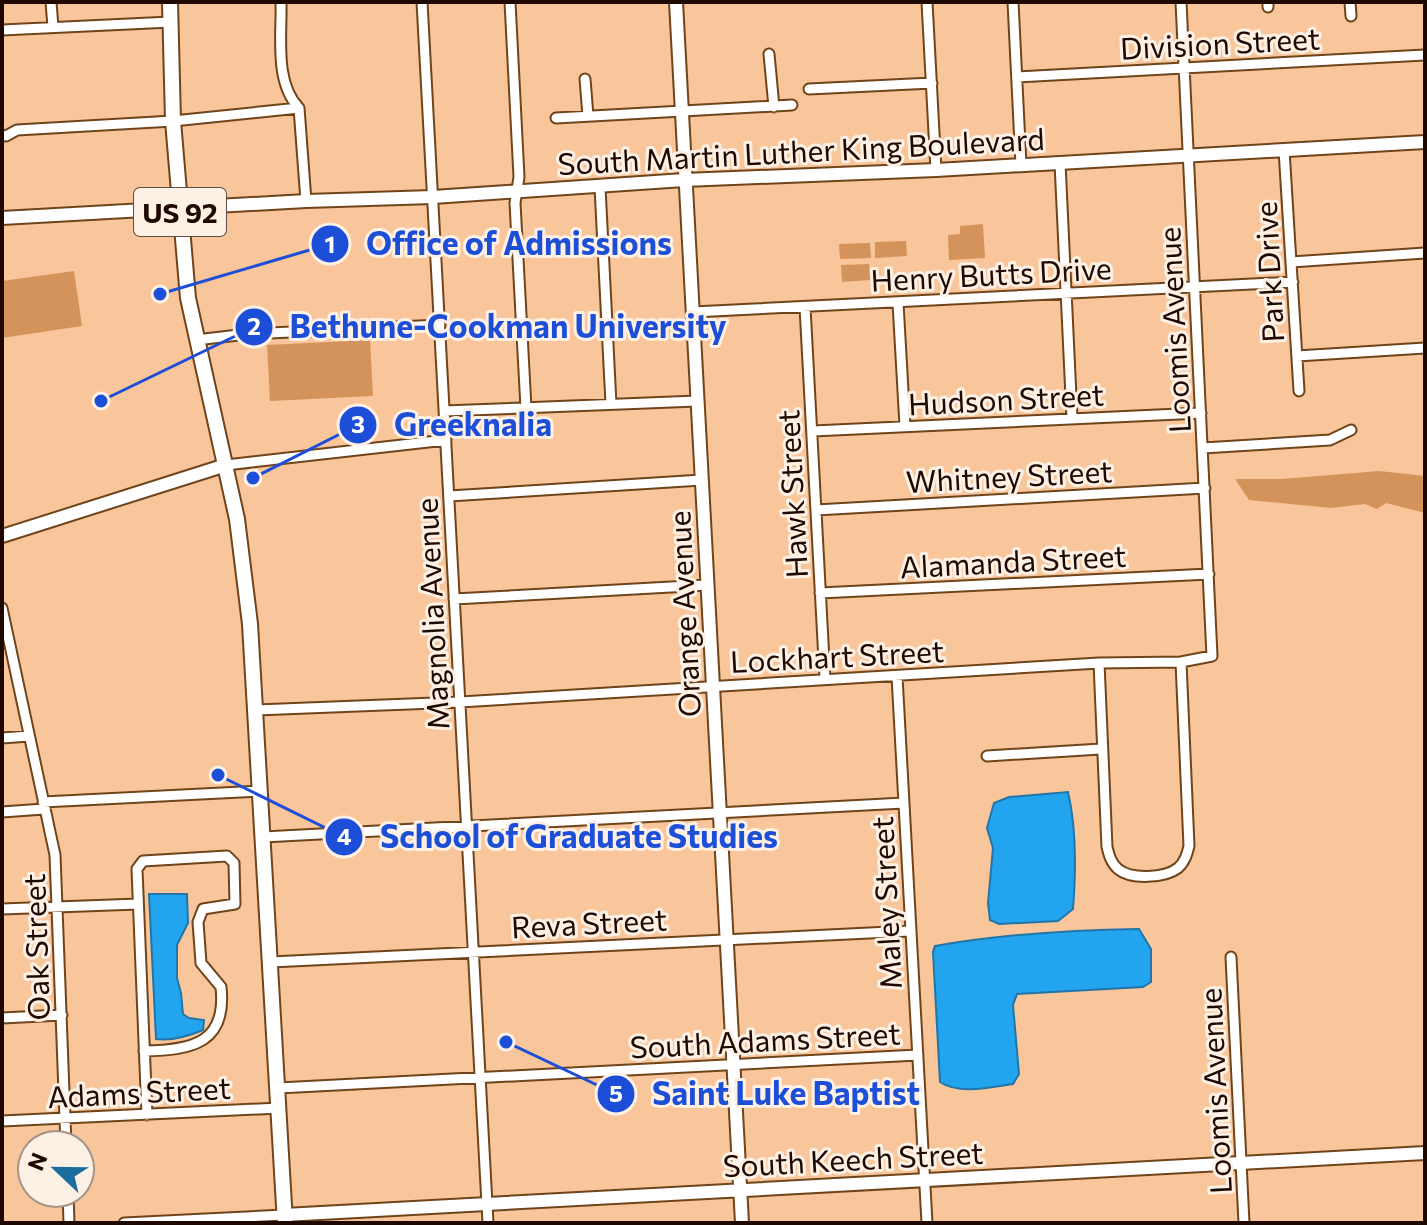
<svg xmlns="http://www.w3.org/2000/svg" width="1427" height="1225" font-family="Commissioner,sans-serif">
  <rect width="100%" height="100%" fill="#f9c69b"/>
  <path fill="#d4935a" d="M983,224L985,258L949,260L948,235L960,234V226Z
    M906,241L907,256L875,258V242Z
    M870,243L871,258L840,259L839,244Z
    M869,264L870,280L842,282L841,265Z
    M74,271L82,326L2,338V281Z
    M370,340L373,396L270,401L267,345Z
    M1379,471L1425,476V513L1386,503L1377,509L1365,504L1331,508L1249,500L1235,479H1282Z"/>
  <path fill="#23a4ef" stroke="#2275a7" stroke-width="2" d="M1068,792C1077,830 1076,871 1073,909L1058,921L999,924L990,920L988,903L993,848L987,828L994,803L1009,797Z
    M149,894H187L188,923L177,945V978L181,993L183,1014L189,1018L204,1020L203,1030C189,1036 172,1041 156,1039Z
    M1139,929L1151,949V982L1143,987L1017,994L1013,1005L1019,1074L1013,1084C992,1087 959,1095 940,1082L933,952L935,946C1003,934 1070,930 1139,929Z"/>
  <g fill="none" stroke-linecap="round" stroke-linejoin="round">
    <g stroke="#6f441a" stroke-width="13">
      <path id="street" d="M51,2L53,27
        M281,2C282,36 274,82 299,108L306,201
        M422,2L488,1223
        M510,2L519,177L515,203L526,408
        M927,2L936,170
        M1013,2L1021,165
        M1268,2V7
        M1350,2L1351,16
        M2,30L171,22
        M769,54L774,107
        M1017,77L1425,55
        M585,79L588,116
        M809,89L932,83
        M556,118L792,105
        M2,135L6,136L17,130L173,121L299,108
        M1284,150L1299,391
        M1060,163L1072,418
        M600,187L611,404
        M1291,262L1425,253
        M898,303L905,426
        M805,307L825,679
        M693,312L1293,282
        M196,340L247,334L440,325
        M1297,356L1425,348
        M444,411L697,401
        M813,431L1201,413
        M1203,448L1330,440L1351,430
        M226,465L446,440
        M449,496L702,480
        M816,510L1205,488
        M820,593L1209,574
        M454,599L707,585
        M2,608L55,855L66,1145
        M1099,663L1107,847C1109,855 1111,863 1118,869C1131,880 1165,878 1178,868C1185,862 1187,854 1189,846L1181,662
        M897,676L927,1223
        M256,710L460,702L1099,663L1181,662L1212,656L1181,2
        M2,738L29,736
        M987,756L1101,749
        M43,802L261,791
        M2,812L44,809
        M263,837L904,803
        M2,909L138,904
        M1231,957L1244,1223
        M271,962L910,931
        M2,1018L62,1015
        M144,1051C193,1050 227,1043 221,987L201,963L198,922L203,909L235,904L234,863L227,856L143,861L137,869L147,1115
        M278,1088L918,1055
        M2,1121L279,1108
        M68,1193L69,1223
        M124,1223L284,1215"/>
    </g>
    <g stroke="#6f441a" stroke-width="16">
      <path id="secondary" d="M676,2L742,1223
        M2,218L306,201L433,197L684,180L936,170L1425,142
        M2,536L226,465
        M284,1215L1425,1153"/>
    </g>
    <g stroke="#6f441a" stroke-width="18">
      <path id="primary" d="M170,2L173,121L188,298L237,519L250,624L285,1223"/>
    </g>
    <use href="#street" stroke="#fff" stroke-width="9"/>
    <use href="#secondary" stroke="#fff" stroke-width="12"/>
    <use href="#primary" stroke="#fff" stroke-width="14"/>
  </g>
  <g text-anchor="middle" dominant-baseline="central" stroke-width="6" stroke-linejoin="round" paint-order="stroke">
    <rect fill="#fdf0e5" stroke="#614e45" stroke-width="2" x="134" y="188" width="92" height="48" rx="6"/>
    <g font-size="28" font-weight="bold" fill="#1e0800">
      <text x="180" y="212">US 92</text>
    </g>
    <g font-size="30" fill="#1e0800" stroke="#fdf0e5">
      <text transform="translate(1220 42) rotate(-3)">Division Street</text>
      <text transform="translate(801 150) rotate(-3)">South Martin Luther King Boulevard</text>
      <text transform="translate(1268 272) rotate(-93)">Park Drive</text>
      <text transform="translate(991 273) rotate(-3)">Henry Butts Drive</text>
      <text transform="translate(1173 330) rotate(-93)">Loomis Avenue</text>
      <text transform="translate(1006 398) rotate(-3)">Hudson Street</text>
      <text transform="translate(1009 475) rotate(-3)">Whitney Street</text>
      <text transform="translate(791 494) rotate(-93)">Hawk Street</text>
      <text transform="translate(1013 560) rotate(-3)">Alamanda Street</text>
      <text transform="translate(431 614) rotate(-93)">Magnolia Avenue</text>
      <text transform="translate(683 614) rotate(-93)">Orange Avenue</text>
      <text transform="translate(837 655) rotate(-3)">Lockhart Street</text>
      <text transform="translate(885 903) rotate(-93)">Maley Street</text>
      <text transform="translate(589 922) rotate(-3)">Reva Street</text>
      <text transform="translate(35 947) rotate(-92)">Oak Street</text>
      <text transform="translate(765 1039) rotate(-3)">South Adams Street</text>
      <text transform="translate(139 1091) rotate(-3)">Adams Street</text>
      <text transform="translate(1214 1091) rotate(-93)">Loomis Avenue</text>
      <text transform="translate(853 1158) rotate(-3)">South Keech Street</text>
    </g>
  </g>
  <path fill="none" stroke="#1d4ed8" stroke-width="3" d="M160 294L330 244M101 401L254 327M253 478L358 425M218 775L344 837M506 1042L616 1094"/>
  <g fill="#1d4ed8" stroke="#fdf0e5" stroke-width="3">
    <circle cx="160" cy="294" r="8"/>
    <circle cx="101" cy="401" r="8"/>
    <circle cx="253" cy="478" r="8"/>
    <circle cx="218" cy="775" r="8"/>
    <circle cx="506" cy="1042" r="8"/>
    <circle cx="330" cy="244" r="20"/>
    <circle cx="254" cy="327" r="20"/>
    <circle cx="358" cy="425" r="20"/>
    <circle cx="344" cy="837" r="20"/>
    <circle cx="616" cy="1094" r="20"/>
  </g>
  <g font-size="24" text-anchor="middle" font-weight="bold" fill="#fff">
    <text x="330" y="253">1</text>
    <text x="254" y="335">2</text>
    <text x="358" y="433">3</text>
    <text x="344" y="845">4</text>
    <text x="616" y="1102">5</text>
  </g>
  <g font-size="32" text-anchor="middle" font-weight="bold" fill="#1d4ed8" stroke="#fdf0e5" stroke-width="6" stroke-linejoin="round" paint-order="stroke">
    <text x="519" y="255">Office of Admissions</text>
    <text x="508" y="338">Bethune-Cookman University</text>
    <text x="473" y="436">Greeknalia</text>
    <text x="579" y="848">School of Graduate Studies</text>
    <text x="786" y="1105">Saint Luke Baptist</text>
  </g>
  <rect width="1427" height="1225" fill="none" stroke="#1e0800" stroke-width="8"/>
  <g transform="translate(56 1169) rotate(292)"><circle r="38" fill="#fdf0e5" stroke="#a49389" stroke-width="2"/>
  <path d="M0-6L14 30L0 20L-14 30Z" fill="#1b6d9e"/>
  <text y="-12" font-size="22" font-weight="bold" text-anchor="middle" fill="#1e0800">N</text>
  </g>
</svg>
